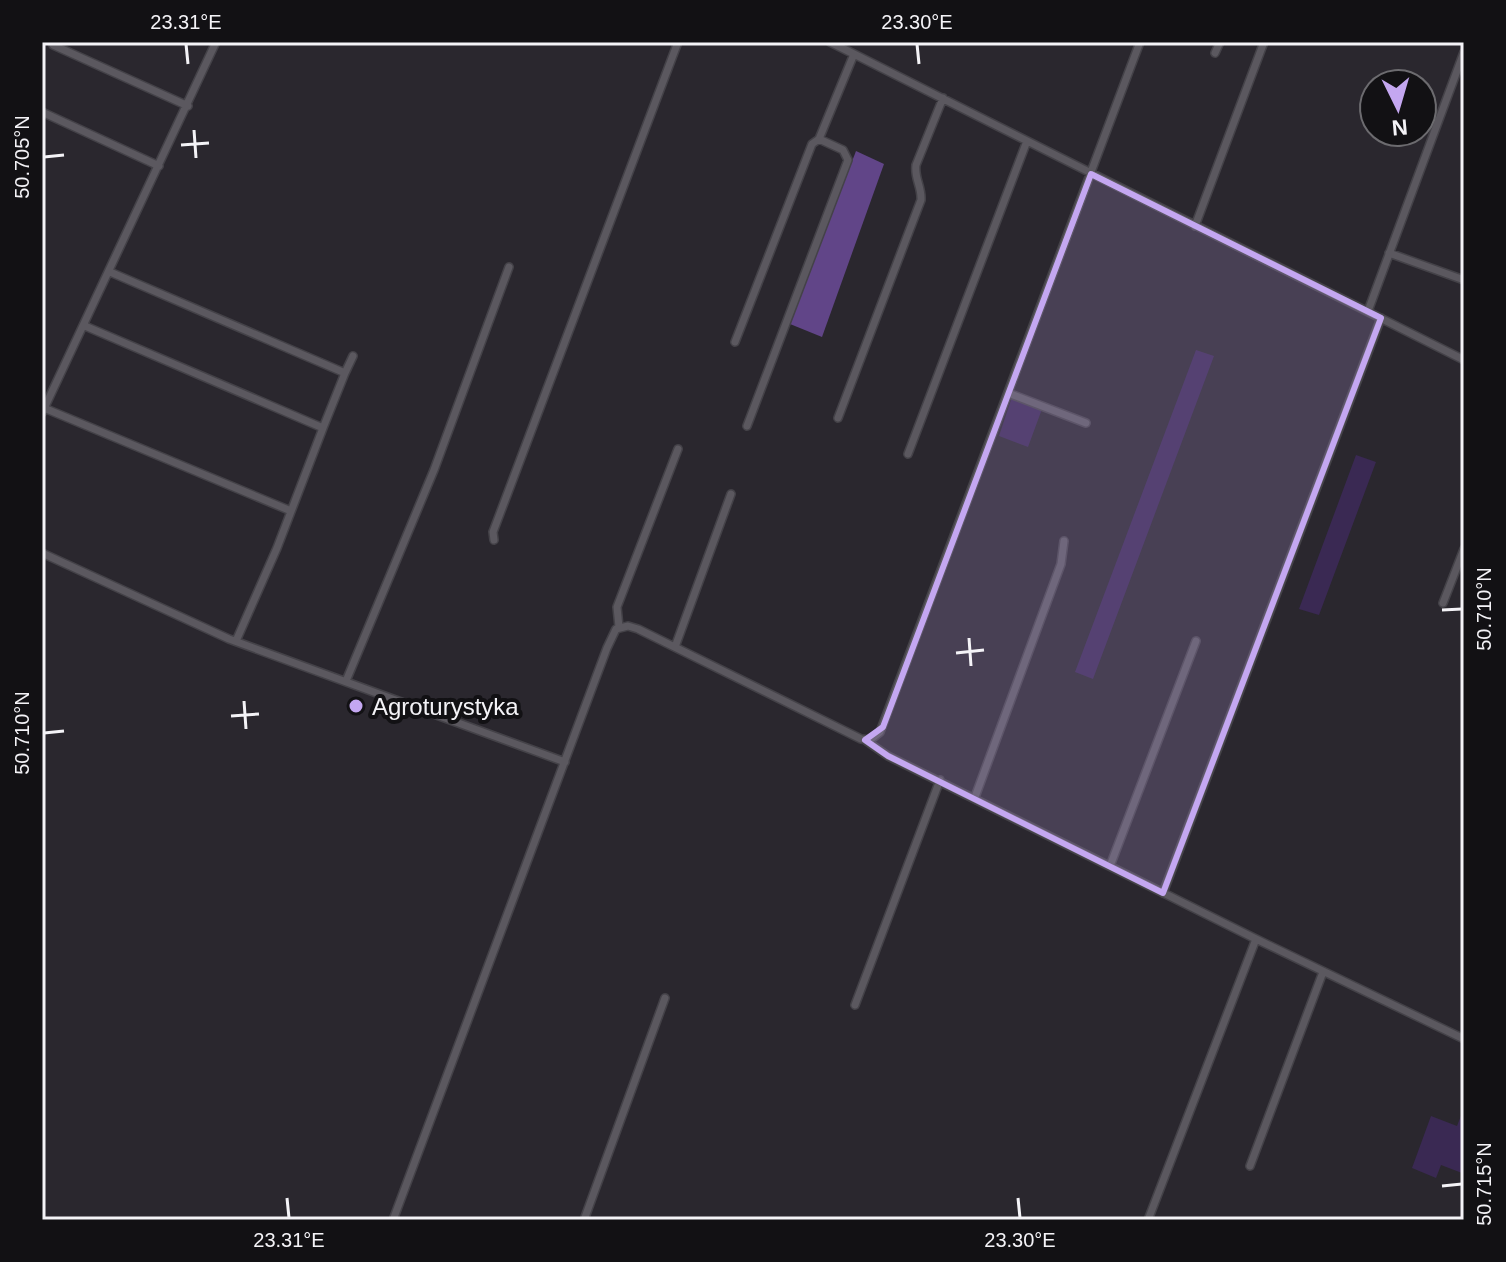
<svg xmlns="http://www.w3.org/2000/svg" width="1506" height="1262" font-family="Arial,sans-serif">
  <rect width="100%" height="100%" fill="#2a272e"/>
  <path fill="#3a2953" d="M1196,350L1214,356L1093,679L1075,672Z
    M1012,397L1042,409L1028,447L999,436Z
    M1356,455L1376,462L1319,615L1299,609Z
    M1464,1108V1167L1462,1173L1441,1165L1436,1178L1412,1168L1431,1116L1457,1126Z"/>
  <path fill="#614588" d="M856,151L884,164L822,337L790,324Z"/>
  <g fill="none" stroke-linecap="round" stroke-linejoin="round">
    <g stroke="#444248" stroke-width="10">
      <path id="minor" d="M830,42L1464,360
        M53,45L188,106
        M1215,53L1220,42
        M42,112L159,166
        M1195,226L1264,42
        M1389,253L1464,280
        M1368,311L1464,52
        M85,326L323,428L345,373L110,272
        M735,342L812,144L819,139
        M345,373L353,356
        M1008,393L1086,423
        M44,408L291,511
        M42,413L216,42
        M838,418L921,200C922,187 914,178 916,165L943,98
        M747,426L848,160L843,150L819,139L854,54
        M908,454L1027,141
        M494,540L493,532L678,42
        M42,553L229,639L565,762
        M1443,603L1464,549
        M619,627L617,607L678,449
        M236,641L277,548L323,428
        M675,647L731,494
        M346,681L434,470L509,267
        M865,740L888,756L1256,939L1464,1039
        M975,797L1061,564L1064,541
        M1110,866L1196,641
        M1163,893L1381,318
        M855,1005L940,780
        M1250,1166L1323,972
        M393,1220L607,648L616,629L628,626L638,629L861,739L870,740L880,732L1140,42
        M584,1220L665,998
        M1148,1220L1256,939"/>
    </g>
    <use href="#minor" stroke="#5b585f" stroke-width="7"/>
  </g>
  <path fill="#c4a7f1" fill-opacity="0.2" stroke="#c4a7f1" stroke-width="6" stroke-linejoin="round" d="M1091,174L1381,318L1163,893L888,756L865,740L883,727Z"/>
  <path fill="none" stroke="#f4f3f7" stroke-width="3" d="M186,44L188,64M917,44L919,64M194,130L196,158M181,145L209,143M44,157L64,155M1442,610L1462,609M969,638L971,666M956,653L984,650M244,701L246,729M231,716L259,714M44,733L64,731M1442,1186L1462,1184M287,1198L289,1218M1018,1198L1020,1218"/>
  <circle fill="#c4a7f1" stroke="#121114" stroke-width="3" cx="356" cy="706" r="8"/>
  <g text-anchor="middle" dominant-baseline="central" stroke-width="8" stroke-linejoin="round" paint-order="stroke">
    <g font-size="24" fill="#f4f3f7" stroke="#121114" text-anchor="start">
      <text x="372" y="706">Agroturystyka</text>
    </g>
  </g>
  <rect width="1506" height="1262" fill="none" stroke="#121114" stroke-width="88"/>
  <g transform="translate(1398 108) rotate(175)"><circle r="38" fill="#121114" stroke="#6c6b6f" stroke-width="2"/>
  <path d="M0-6L14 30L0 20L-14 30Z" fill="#c4a7f1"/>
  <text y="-12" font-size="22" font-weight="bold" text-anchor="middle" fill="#f4f3f7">N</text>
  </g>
  <rect x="44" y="44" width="1418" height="1174" fill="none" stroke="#f4f3f7" stroke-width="3"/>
  <g font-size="20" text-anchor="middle" fill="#f4f3f7">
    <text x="186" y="29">23.31°E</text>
    <text x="917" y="29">23.30°E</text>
    <text transform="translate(22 157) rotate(-90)" y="7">50.705°N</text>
    <text transform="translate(1484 609) rotate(-90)" y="7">50.710°N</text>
    <text transform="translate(22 733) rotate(-90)" y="7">50.710°N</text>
    <text transform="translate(1484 1184) rotate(-90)" y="7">50.715°N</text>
    <text x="289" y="1247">23.31°E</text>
    <text x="1020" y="1247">23.30°E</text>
  </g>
</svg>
